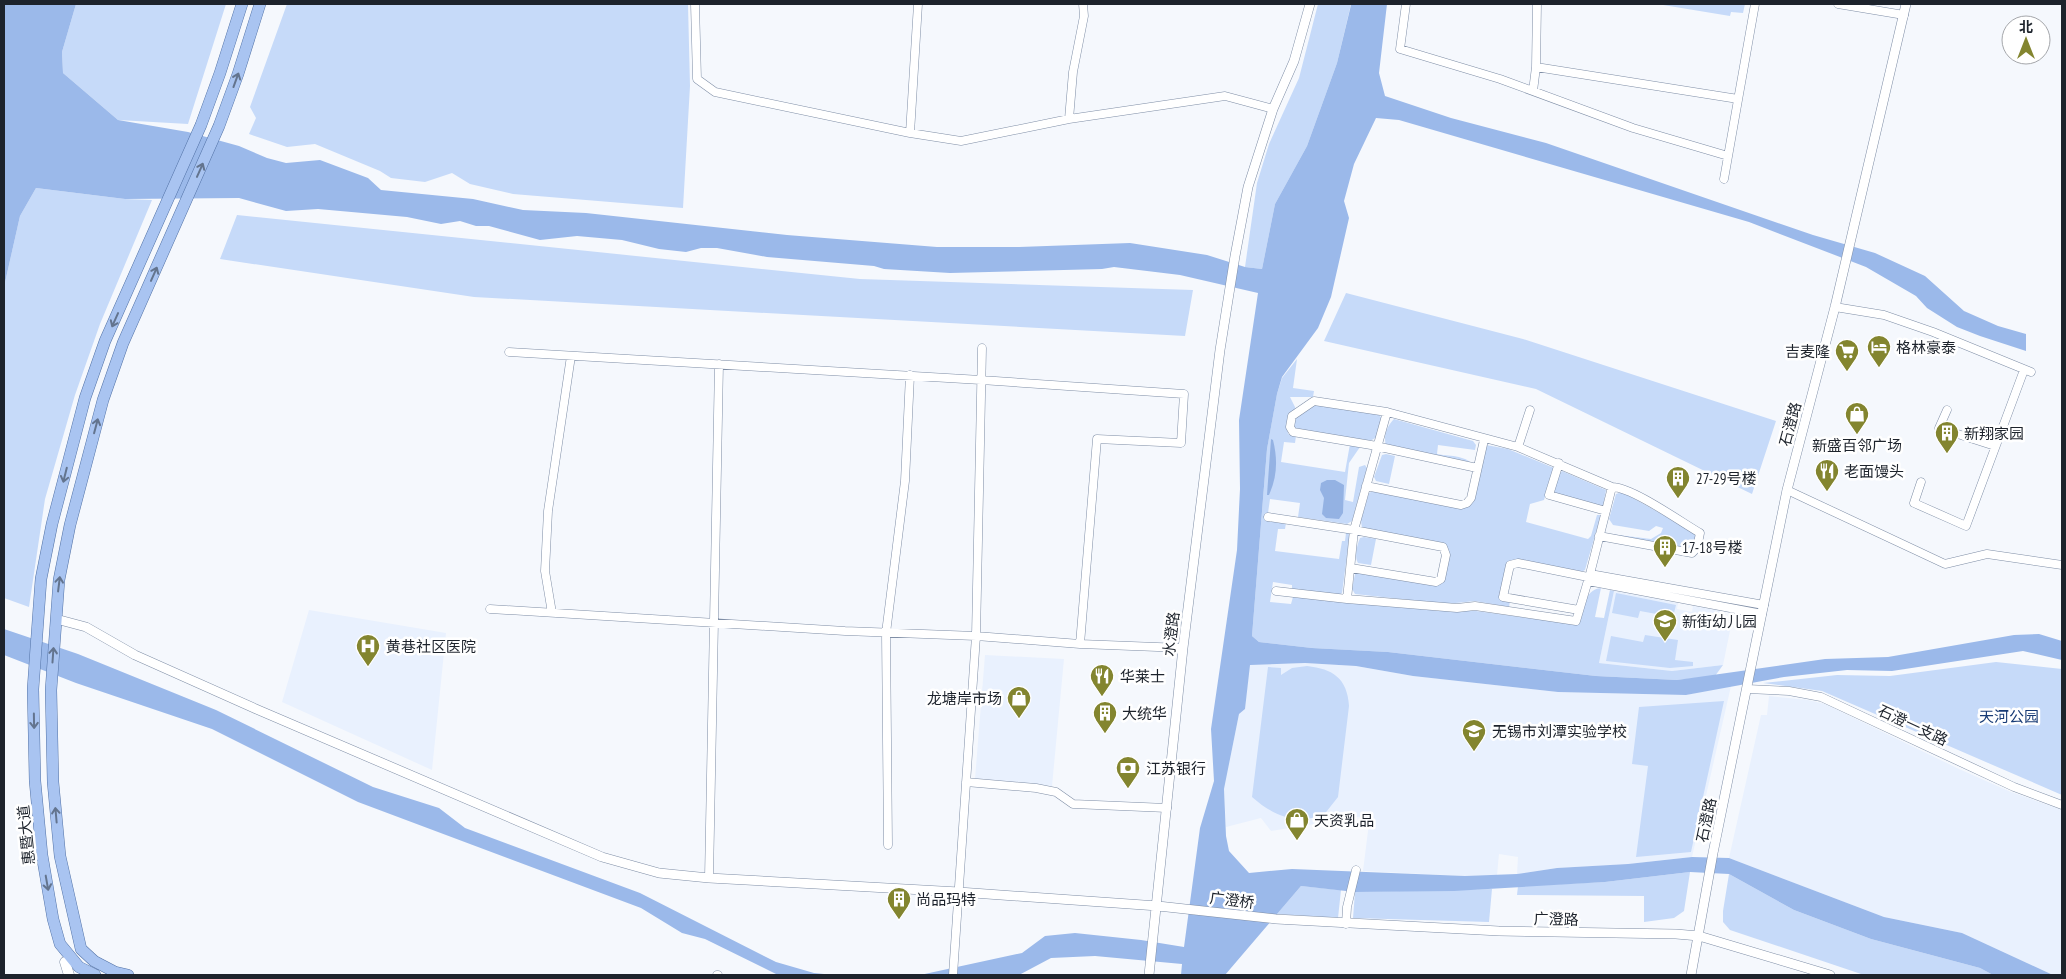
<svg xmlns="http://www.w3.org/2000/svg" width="2066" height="979" font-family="'PT Sans Narrow','Noto Sans SC',sans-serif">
  <rect width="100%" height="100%" fill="#f5f8fd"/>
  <path fill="#e9f1fe" d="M1614,591L1678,603L1677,609L1692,612L1693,606L1720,611L1719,618L1732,621L1723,665L1672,671L1599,663Z
    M309,610L446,633L432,770L282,702Z
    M985,655L1064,659L1052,786L975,779Z
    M1305,663L1356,666L1413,676L1558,692L1686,695L1731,686L1692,857L1628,864L1557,868L1517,874L1518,857L1499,854L1497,875L1465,876L1363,871L1370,815L1271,831L1261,818L1226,827L1224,789L1239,714L1245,709L1249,665Z
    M1769,696L1808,700L1825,704L1959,769L2011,792L2062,810V975H2053L1962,933L1884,917L1729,858L1761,715H1767Z"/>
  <path fill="#c6daf9" d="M76,4H226L188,124L118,120L63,73L62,52Z
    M287,4H688L690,86L683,208L513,194L470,184L452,173L425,182L391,178L380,171L315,144L287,147L249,134L256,118L250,107Z
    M1318,4H1351L1337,63L1307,146L1275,204L1262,269L1245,267L1257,183L1269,144L1299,78Z
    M1657,4H1745L1743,13L1731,12L1730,16Z
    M36,188L125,199L152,200L100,324L75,395L45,499L29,607L4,598V287L20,216Z
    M237,215L860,279L1193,290L1185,336L474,297L220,259Z
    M1346,293L1523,339L1776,421L1752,494L1536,389L1324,341Z
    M1297,359L1293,388L1314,391L1313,397H1290L1296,409C1287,415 1287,424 1288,434L1296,436L1295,443L1284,442L1281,462L1345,472L1350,444L1360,447L1349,463L1345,500L1353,502L1359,467L1365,465L1367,468L1352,521L1347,524L1298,517L1300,503L1270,499L1267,520L1286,523L1285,529H1278L1275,551L1339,559L1342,541H1345L1346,533H1350L1342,593L1337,596L1292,591V585L1273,582L1270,602L1291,604L1293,597L1441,611H1476L1579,625C1583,611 1583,590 1601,588L1595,617L1604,618L1610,590L1614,591L1599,663L1672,671L1723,665L1715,676L1677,680L1596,676L1388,652L1312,648L1259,642L1252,636L1267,449L1277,394L1282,378Z
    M1314,404L1378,413L1382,419L1377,437L1370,441L1296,431L1293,428L1295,415Z
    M1394,419L1473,441L1476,445L1475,450L1438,445L1437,454C1447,456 1466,455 1473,465L1387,447C1382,438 1387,426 1394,419Z
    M1486,445L1508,449L1554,468L1544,500L1530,504L1526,522L1588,539L1591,536L1597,515H1601L1585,570L1581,572L1512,561L1500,599L1510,601L1509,607L1475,601L1446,604L1355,594L1352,589L1355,574L1359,571L1437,585L1448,550L1362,529L1361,520L1369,493L1375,490L1464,508L1471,504L1474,498Z
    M1386,454L1395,456L1389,484L1376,481L1374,477L1382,455Z
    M1562,471L1606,490L1603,506L1598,507L1554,493C1553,486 1556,477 1562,471Z
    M1622,492L1694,532L1696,536L1693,547L1689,550L1610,534L1651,539L1661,533L1663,528L1656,526L1649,531L1613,525L1609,519L1616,494Z
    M1364,537L1376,539L1371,565L1358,563C1354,556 1357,545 1360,538Z
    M1616,593L1676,605L1673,617L1640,611L1638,618L1612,613Z
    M1645,635L1678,640L1675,660L1693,662V666L1670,668L1606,661L1611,636L1643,642Z
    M1996,662L2062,669V795L1822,691L1763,683L1837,675L1890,676Z
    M1307,666C1333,669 1347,678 1349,706L1338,797L1323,816C1293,823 1275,817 1252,797L1268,667L1281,668V675L1292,668Z
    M1724,701L1691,852L1636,857L1648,766L1632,764L1639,707Z
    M1690,872L1684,911L1674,918L1644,922V896L1517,895L1518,886L1605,882Z
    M1729,874L1794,910L1871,939L1980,968L1993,975H1864L1730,930L1723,922V911Z
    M1301,886L1341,890L1338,918L1277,914Z
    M1492,889L1489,922L1353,918L1355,892Z"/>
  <path fill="#94b2e3" d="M1271,439L1273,440C1278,460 1277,477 1269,495H1267Z
    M1327,480H1335L1344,485L1343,513L1339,519L1326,518L1322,514L1324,498L1320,490L1321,483Z"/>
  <path fill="#9bb9ea" d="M4,4H76L62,52L63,73L118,120L188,132L239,146L267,158L286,163L320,160L368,178L381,190L473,199L523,210L586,213L787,235L937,247H1019L1130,243L1207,255L1245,267L1262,269L1275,204L1307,146L1337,63L1351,5L1387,4L1379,73L1385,96L1451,118L1546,143L1813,235L1875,253L1925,276L1964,311L1998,326L2026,334V351L1980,336L1957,327L1927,308L1916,296L1866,267L1749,222L1399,120L1376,118L1354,164L1344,201L1349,218L1331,297L1318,328L1282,377L1277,394L1267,449L1252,636L1259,642L1312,648L1388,652L1596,676L1677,680L1825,659L1888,657L2014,635L2039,634L2062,641V660L2023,651L1892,671L1847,670L1784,677L1686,695L1558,692L1413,676L1356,666L1305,663L1250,665L1245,709L1239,714L1224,789L1226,836L1229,851L1249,873L1292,869L1465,876L1517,874L1557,868L1628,864L1692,857L1729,858L1884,917L1962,933L2053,975H1993L1980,968L1871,939L1794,910L1729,874L1690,872L1605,882L1454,891L1355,892L1301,886L1225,975H1181L1182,964L1095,956L1051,958L1019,975H920L1022,953L1045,936L1075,933L1141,940L1184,947L1200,828L1214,781L1211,729L1237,550L1240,489L1239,420L1258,293L1180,275L1114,267L1102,269L950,273L884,269L874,266L767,257L717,248H701L686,252L659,249L622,240L577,236L540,240L489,226H476L460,221L441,224L407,217L318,209L286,211L239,198L125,199L36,188L20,216L4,287Z
    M4,629L78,654L216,710L373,787L439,808L465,828L640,893L776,962L814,973L834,975H778L705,939L682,933L641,908L358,802L212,729L76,683L4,655Z"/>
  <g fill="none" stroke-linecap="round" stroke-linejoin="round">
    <g stroke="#7f8ea6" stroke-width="9">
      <path id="minor" d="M695,4L697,79L715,92L910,133L961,141L1069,119L1225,96L1273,109
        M1406,4L1400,49L1500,79L1633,128L1728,156
        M1838,4L1904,15
        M1536,67L1738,99
        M1533,91L1536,67L1537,4
        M1069,119L1073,72L1084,16L1083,4
        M910,133L918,4
        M1724,179L1755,4
        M1835,307L1884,315L1933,332L2031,372
        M509,352L981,380L1184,394L1181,443L1097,439L1080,644
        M1947,410L1939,428L1995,446
        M1387,412L1314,401L1292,416L1290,427L1293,432L1371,445L1477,468
        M1518,447L1530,410
        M1559,463L1549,495L1606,511
        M1921,482L1914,503L1966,526L2024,370
        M1366,486L1461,505L1467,503L1471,498L1484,440
        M1787,490L1945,564L1987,554L2062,565
        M1268,517L1354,530L1443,547L1446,555L1441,579L1436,582L1351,568
        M1599,536L1692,553L1697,548L1700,533C1681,522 1632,487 1612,487
        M1590,574L1576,621L1475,606L1457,608L1347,599L1354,530L1387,412L1518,447L1612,487L1590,574L1764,605
        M1588,581L1762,614
        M1276,591L1347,599
        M490,609L845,631L976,636L1080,644L1183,648
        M1579,610L1503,597L1510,565L1518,563L1588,577
        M552,613L545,571L548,511L571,356
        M1747,689L1789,691L1821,697L2014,787L2062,805
        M966,782L1036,788L1056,792L1073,804L1167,808
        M888,845L886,633L905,481L910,375
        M709,878L719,364
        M1346,924L1347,907L1356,870
        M717,975H718
        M953,975L976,636L982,348"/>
    </g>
    <g stroke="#7f8ea6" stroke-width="10">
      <path id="tertiary" d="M56,619L86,627L135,655L256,709L602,857L659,873L709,878L959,892L1158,906L1276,919L1499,931L1676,934L1699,936L1830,975
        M1149,975L1183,648L1220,350L1235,256L1248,187L1273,109L1294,61L1310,4
        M1691,975L1713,853L1787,490L1835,307L1906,4"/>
    </g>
    <g stroke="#7f8ea6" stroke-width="11">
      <path id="secondary" d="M65,962L69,975"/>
    </g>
    <g stroke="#5272a6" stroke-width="12">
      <path id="primary" d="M95,975L79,967L60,944L53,919L42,855L35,781L33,689L41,579L52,524L85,398L105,341L201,125L220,73L242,4
        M128,975L115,972L94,961L81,949L60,856L53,782L51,690L59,580L70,525L103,400L123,343L219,126L238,74L260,4"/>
    </g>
    <use href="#minor" stroke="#fff" stroke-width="8"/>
    <use href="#tertiary" stroke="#fff" stroke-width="9"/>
    <use href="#secondary" stroke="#fff" stroke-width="10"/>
    <use href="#primary" stroke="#a9c4f1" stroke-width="11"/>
  </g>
  <defs><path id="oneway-shaft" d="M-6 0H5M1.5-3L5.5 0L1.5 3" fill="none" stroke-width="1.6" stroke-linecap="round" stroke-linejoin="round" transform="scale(1.25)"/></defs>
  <g stroke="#63748e">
    <use href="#oneway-shaft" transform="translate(236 80) rotate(-70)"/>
    <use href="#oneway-shaft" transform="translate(200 170) rotate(-66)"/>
    <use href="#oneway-shaft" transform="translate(154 274) rotate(-66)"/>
    <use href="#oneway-shaft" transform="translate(115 320) rotate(114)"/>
    <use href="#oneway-shaft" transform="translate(96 426) rotate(-75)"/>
    <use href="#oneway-shaft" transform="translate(65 475) rotate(104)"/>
    <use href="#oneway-shaft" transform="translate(59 584) rotate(-83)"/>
    <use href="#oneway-shaft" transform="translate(53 655) rotate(-86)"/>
    <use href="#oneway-shaft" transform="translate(34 721) rotate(89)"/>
    <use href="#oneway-shaft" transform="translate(56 815) rotate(-95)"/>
    <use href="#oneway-shaft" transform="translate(47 883) rotate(80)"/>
  </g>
  <defs>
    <g id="hotel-pin" transform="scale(1.25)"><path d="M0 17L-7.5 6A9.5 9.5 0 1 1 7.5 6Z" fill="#83852f" stroke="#fff"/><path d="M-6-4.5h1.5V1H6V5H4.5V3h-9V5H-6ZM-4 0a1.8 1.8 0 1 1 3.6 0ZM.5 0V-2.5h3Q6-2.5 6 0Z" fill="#fff"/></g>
    <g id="supermarket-pin" transform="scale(1.25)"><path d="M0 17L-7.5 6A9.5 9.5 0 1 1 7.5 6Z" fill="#83852f" stroke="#fff"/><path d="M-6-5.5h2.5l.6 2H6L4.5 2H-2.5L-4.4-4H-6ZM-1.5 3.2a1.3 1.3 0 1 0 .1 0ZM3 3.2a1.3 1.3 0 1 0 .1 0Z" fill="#fff"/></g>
    <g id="shop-pin" transform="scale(1.25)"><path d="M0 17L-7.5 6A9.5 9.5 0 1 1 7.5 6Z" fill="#83852f" stroke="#fff"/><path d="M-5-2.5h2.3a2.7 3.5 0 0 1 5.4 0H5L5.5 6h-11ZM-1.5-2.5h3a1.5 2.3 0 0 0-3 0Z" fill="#fff"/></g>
    <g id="building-pin" transform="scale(1.25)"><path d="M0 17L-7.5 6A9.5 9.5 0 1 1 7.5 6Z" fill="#83852f" stroke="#fff"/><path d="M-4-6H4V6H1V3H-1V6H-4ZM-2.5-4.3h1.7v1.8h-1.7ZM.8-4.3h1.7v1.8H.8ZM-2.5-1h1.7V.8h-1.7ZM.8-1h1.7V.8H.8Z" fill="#fff"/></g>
    <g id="restaurant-pin" transform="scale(1.25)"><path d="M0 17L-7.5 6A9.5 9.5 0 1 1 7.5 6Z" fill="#83852f" stroke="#fff"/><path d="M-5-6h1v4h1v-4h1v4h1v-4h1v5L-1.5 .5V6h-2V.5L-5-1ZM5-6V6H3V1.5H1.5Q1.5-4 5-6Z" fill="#fff"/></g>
    <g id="school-pin" transform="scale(1.25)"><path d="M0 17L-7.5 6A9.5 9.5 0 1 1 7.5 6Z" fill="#83852f" stroke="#fff"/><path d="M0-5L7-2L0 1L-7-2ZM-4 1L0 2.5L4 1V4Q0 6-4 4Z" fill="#fff"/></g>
    <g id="hospital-pin" transform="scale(1.25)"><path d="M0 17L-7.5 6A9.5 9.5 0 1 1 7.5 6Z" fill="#83852f" stroke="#fff"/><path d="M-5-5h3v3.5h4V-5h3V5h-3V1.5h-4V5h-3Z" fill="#fff"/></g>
    <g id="bank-pin" transform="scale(1.25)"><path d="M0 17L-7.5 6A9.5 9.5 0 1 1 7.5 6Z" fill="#83852f" stroke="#fff"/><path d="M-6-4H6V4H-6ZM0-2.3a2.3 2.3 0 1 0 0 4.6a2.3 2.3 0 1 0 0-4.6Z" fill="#fff"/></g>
  </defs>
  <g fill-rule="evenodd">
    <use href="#hotel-pin" x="1879" y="347"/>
    <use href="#supermarket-pin" x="1847" y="351"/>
    <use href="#shop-pin" x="1857" y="414"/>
    <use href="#building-pin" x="1947" y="433"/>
    <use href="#restaurant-pin" x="1827" y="471"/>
    <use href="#building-pin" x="1678" y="478"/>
    <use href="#building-pin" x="1665" y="547"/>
    <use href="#school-pin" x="1665" y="621"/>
    <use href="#hospital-pin" x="368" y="646"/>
    <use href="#restaurant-pin" x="1102" y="676"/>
    <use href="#shop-pin" x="1019" y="698"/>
    <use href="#building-pin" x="1105" y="713"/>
    <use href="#school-pin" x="1474" y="731"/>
    <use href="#bank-pin" x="1128" y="768"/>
    <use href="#shop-pin" x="1297" y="820"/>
    <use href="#building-pin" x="899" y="899"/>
  </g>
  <g text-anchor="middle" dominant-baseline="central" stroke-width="5" stroke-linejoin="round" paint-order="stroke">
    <g font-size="15" fill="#1d232c" stroke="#fff" text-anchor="start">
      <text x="1896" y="347">格林豪泰</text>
      <text x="1830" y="351" text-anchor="end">吉麦隆</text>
      <text x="1964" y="433">新翔家园</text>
      <text x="1857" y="445" text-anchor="middle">新盛百邻广场</text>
      <text x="1844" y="471">老面馒头</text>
      <text x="1696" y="478">27-29号楼</text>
      <text x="1682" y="547">17-18号楼</text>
      <text x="1682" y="621">新街幼儿园</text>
      <text x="386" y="646">黄巷社区医院</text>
      <text x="1120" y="676">华莱士</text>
      <text x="1002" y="698" text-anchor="end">龙塘岸市场</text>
      <text x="1122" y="713">大统华</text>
      <text x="1492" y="731">无锡市刘潭实验学校</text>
      <text x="1146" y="768">江苏银行</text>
      <text x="1314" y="820">天资乳品</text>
      <text x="916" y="899">尚品玛特</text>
    </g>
    <g font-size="15" fill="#1d232c" stroke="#fff">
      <text transform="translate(1790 424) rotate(-75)">石澄路</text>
      <text transform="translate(1171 634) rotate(-83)">水澄路</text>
      <text transform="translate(1913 725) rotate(25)">石澄一支路</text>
      <text transform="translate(1706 820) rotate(-78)">石澄路</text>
      <text transform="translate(26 835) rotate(-96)">惠暨大道</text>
      <text transform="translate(1232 900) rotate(7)">广澄桥</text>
      <text transform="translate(1556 919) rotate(1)">广澄路</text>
    </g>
    <g font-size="15" fill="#183b75" stroke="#fff">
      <text x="2009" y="716">天河公园</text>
    </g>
  </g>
  <rect width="2066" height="979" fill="none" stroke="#1d232c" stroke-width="10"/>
  <g transform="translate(2026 40)"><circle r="24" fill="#ffffff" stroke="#a5a7ab"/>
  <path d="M0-4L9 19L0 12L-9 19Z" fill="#83852f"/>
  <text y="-8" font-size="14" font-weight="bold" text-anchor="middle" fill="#1d232c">北</text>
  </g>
</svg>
